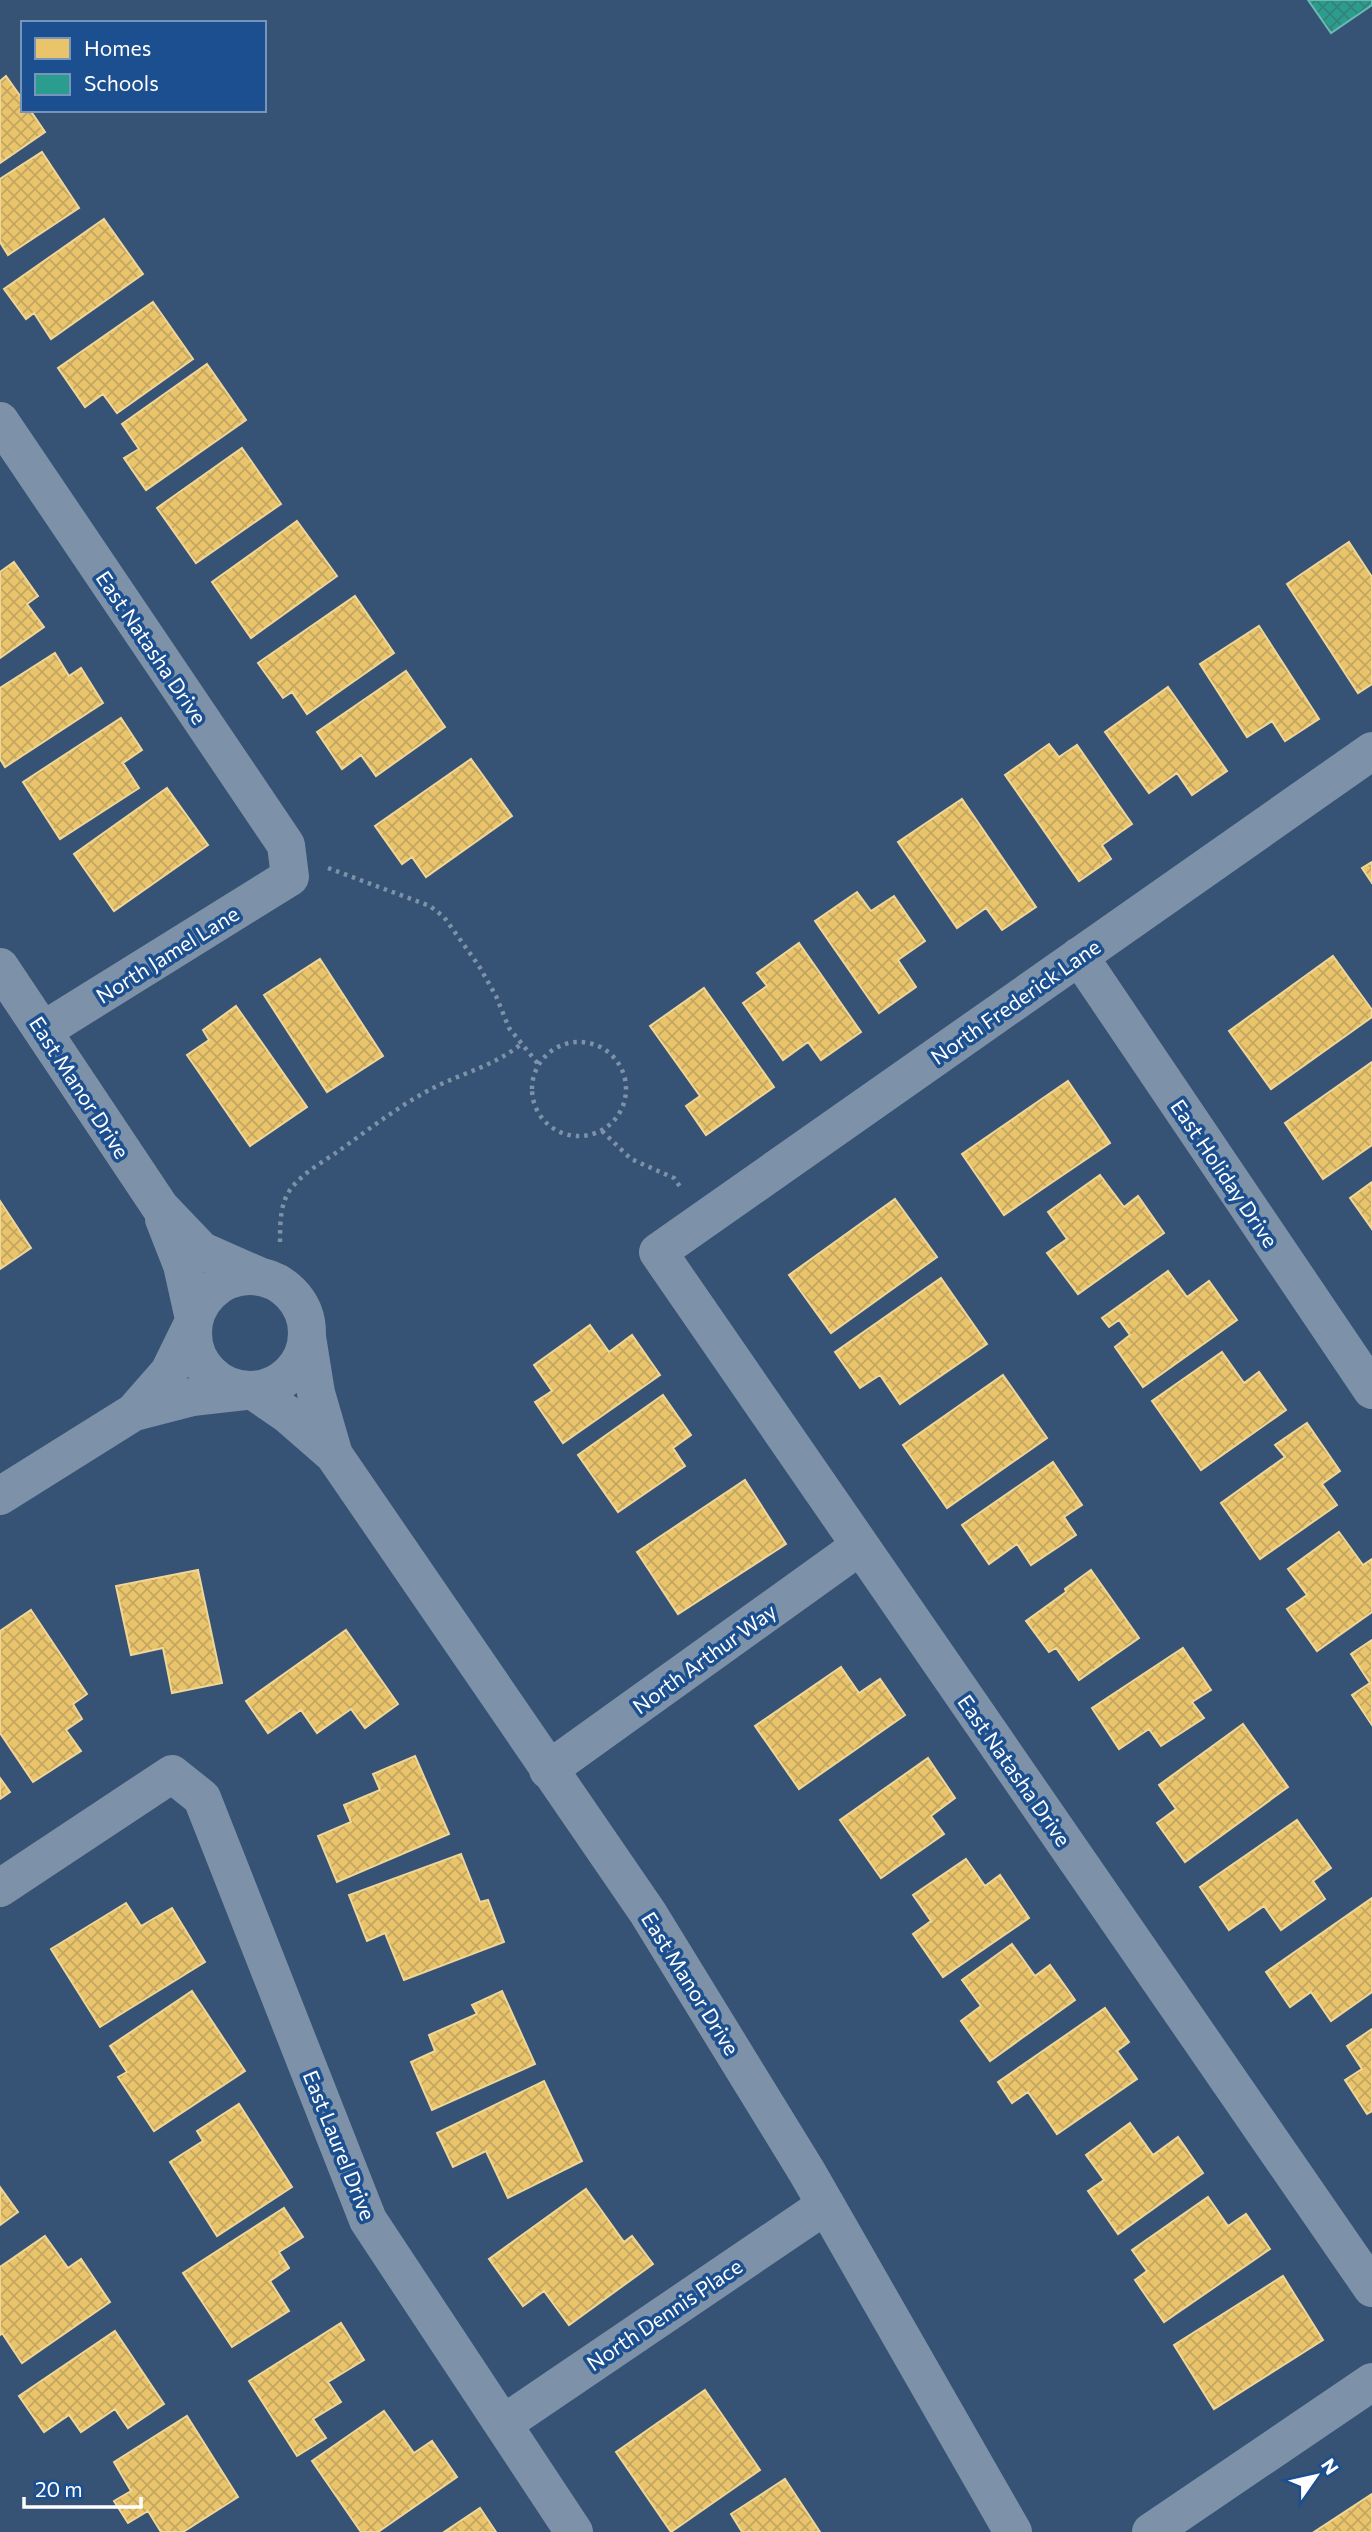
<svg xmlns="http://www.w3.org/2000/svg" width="1372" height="2532" font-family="Commissioner,sans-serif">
  <defs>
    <pattern id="homes-cross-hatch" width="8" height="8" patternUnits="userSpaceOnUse" patternTransform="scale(1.75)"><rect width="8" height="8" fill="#e9c46a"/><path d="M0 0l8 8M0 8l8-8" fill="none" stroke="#c2a662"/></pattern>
    <pattern id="schools-cross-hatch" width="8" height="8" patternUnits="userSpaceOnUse" patternTransform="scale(1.75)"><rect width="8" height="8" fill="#2a9d8f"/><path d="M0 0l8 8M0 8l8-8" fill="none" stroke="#368178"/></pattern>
  </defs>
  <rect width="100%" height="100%" fill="#365274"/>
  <path fill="url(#homes-cross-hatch)" stroke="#f0d697" stroke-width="2" d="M6,76L23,100V110H30L45,132L0,163V81Z
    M42,152L79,208L8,255L0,242V179Z
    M104,219L143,274L51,339L34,313L26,319L4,289Z
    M153,302L193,359L117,413L103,394L85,407L58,368Z
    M207,364L246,420L146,490L124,458L139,449L122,424Z
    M242,448L281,504L196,563L157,508Z
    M297,521L337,576L251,638L212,582Z
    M1349,542L1372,577V684L1358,693L1287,584Z
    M14,562L38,596L27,604L44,627L0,658V572Z
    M355,596L394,653L307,714L292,692L283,698L258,663Z
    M1259,626L1319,719L1285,741L1272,721L1247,737L1200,664Z
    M55,653L69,676L81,668L103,703L5,767L0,759V688Z
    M406,671L445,727L376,776L361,755L342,769L317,732Z
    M1168,687L1227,771L1192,795L1177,773L1149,793L1105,732Z
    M121,718L142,750L123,763L139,788L60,839L23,782Z
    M1049,744L1059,757L1077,745L1132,824L1102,845L1111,859L1079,881L1005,775Z
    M471,759L512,816L426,877L412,857L402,864L375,826Z
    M167,788L208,845L114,911L74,854Z
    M962,799L1036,907L1002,930L986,908L957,928L898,842Z
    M1372,862V883L1362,868Z
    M857,892L871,911L894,896L925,941L898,960L916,987L879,1013L815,921Z
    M799,943L861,1032L821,1060L808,1042L783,1060L743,1003L767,986L757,973Z
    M1333,956L1372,1010V1017L1271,1089L1229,1031Z
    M320,959L383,1056L327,1092L264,995Z
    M704,988L774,1087L706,1135L686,1106L700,1096L650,1026Z
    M236,1006L307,1107L250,1146L187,1055L209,1040L203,1030Z
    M1372,1062V1145L1323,1179L1285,1123Z
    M1068,1081L1110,1143L1004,1215L962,1154Z
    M1100,1175L1124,1207L1138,1196L1164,1233L1078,1294L1047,1253L1067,1239L1048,1212Z
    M1372,1182V1229L1350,1198Z
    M895,1199L937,1257L831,1333L789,1275Z
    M0,1201L31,1248L0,1269Z
    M1168,1271L1187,1297L1209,1281L1237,1320L1143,1387L1115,1347L1130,1335L1119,1320L1109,1327L1102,1318Z
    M941,1278L987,1344L900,1404L880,1375L860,1388L835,1352Z
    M590,1325L609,1352L632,1335L660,1375L563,1443L535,1402L552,1391L534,1365Z
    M1222,1352L1244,1383L1259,1372L1286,1410L1201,1470L1152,1401Z
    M1003,1375L1047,1438L947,1508L903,1445Z
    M663,1395L691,1435L673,1448L685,1466L618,1512L578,1455Z
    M1307,1423L1340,1471L1322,1484L1337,1505L1260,1559L1221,1503L1285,1457L1275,1445Z
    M1053,1462L1082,1505L1064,1517L1076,1535L1031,1565L1017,1544L989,1564L962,1525Z
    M745,1480L786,1544L678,1614L637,1552Z
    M1339,1532L1363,1565L1372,1559V1612L1317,1651L1287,1609L1307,1595L1288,1569Z
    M198,1570L222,1683L172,1693L163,1648L131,1655L116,1586Z
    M1091,1570L1139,1638L1079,1680L1056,1648L1049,1652L1026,1621L1066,1592L1065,1589Z
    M31,1610L87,1694L73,1704L82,1719L66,1730L81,1751L33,1782L0,1733V1631Z
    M346,1630L398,1704L365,1728L351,1709L317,1733L301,1710L268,1733L246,1701Z
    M1372,1640V1725L1352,1695L1370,1683L1351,1654Z
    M1183,1648L1211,1690L1192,1702L1204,1718L1161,1746L1149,1729L1119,1749L1092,1708Z
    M841,1667L859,1693L880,1679L905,1715L799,1789L755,1726Z
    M1243,1724L1288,1787L1185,1862L1157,1823L1176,1809L1159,1785Z
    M415,1756L449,1834L337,1882L318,1836L351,1822L344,1805L380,1790L373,1774Z
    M928,1758L955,1798L931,1816L944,1834L881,1878L840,1820Z
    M0,1778L10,1792L0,1799Z
    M1297,1820L1331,1868L1313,1881L1325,1899L1281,1930L1264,1906L1229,1930L1200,1887Z
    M461,1854L480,1902L488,1900L504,1942L404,1980L385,1933L367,1941L349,1895Z
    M966,1859L985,1886L1000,1875L1029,1918L943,1977L913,1934L931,1921L913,1895Z
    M1372,1898V1992L1331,2021L1311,1992L1290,2007L1266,1972Z
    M126,1903L141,1926L172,1908L205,1962L100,2027L51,1949Z
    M1012,1944L1035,1976L1050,1965L1075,2000L990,2061L961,2021L981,2006L962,1980Z
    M192,1991L245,2071L154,2131L118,2077L127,2072L110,2046Z
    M502,1991L535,2064L432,2110L411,2062L435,2051L429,2035L477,2014L472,2005Z
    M1105,2008L1129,2042L1117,2051L1137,2079L1057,2134L1028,2092L1012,2103L998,2082Z
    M1372,2029V2111L1367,2114L1345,2080L1362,2069L1347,2046Z
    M544,2081L582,2161L508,2198L486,2151L453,2167L437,2133Z
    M239,2104L292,2187L217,2236L170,2162L203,2141L197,2131Z
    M1130,2123L1153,2155L1178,2137L1203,2173L1118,2234L1088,2191L1104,2180L1086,2155Z
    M0,2187L18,2212L0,2225Z
    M586,2189L624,2242L632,2236L653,2264L569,2325L544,2291L523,2306L489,2259Z
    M1208,2197L1228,2226L1246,2214L1270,2249L1164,2322L1135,2280L1147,2271L1132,2250Z
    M284,2208L303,2237L279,2252L289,2268L270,2281L289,2311L232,2347L183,2273Z
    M45,2236L68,2268L81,2259L110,2302L22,2363L2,2333L0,2335V2267Z
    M1283,2276L1323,2340L1214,2409L1174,2345Z
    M341,2323L364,2360L328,2382L341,2402L313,2419L326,2438L297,2456L249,2381Z
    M115,2331L164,2404L128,2428L115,2409L81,2432L69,2415L44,2432L19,2396Z
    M705,2390L760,2470L671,2532L616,2452Z
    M384,2411L414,2453L432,2441L457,2477L378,2532H361L312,2461Z
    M187,2416L238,2497L183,2532H161L148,2511L128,2523L114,2501L131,2491L114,2462Z
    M785,2479L820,2532H742L731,2514Z
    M1372,2494V2532H1314Z
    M480,2508L496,2532H444Z"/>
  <path fill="url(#schools-cross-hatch)" stroke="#6abab1" stroke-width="2" d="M1308,0H1372V5L1331,33Z"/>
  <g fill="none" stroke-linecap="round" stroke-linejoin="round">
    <path stroke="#7d92a8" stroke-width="4.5" stroke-dasharray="3.5 5" stroke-linecap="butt" d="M328,868L430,906L444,917L479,966L496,996L509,1028L539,1065
      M532 1089a47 47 0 1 1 94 0a47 47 0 1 1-94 0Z
      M602,1131L631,1159L674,1178L681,1188
      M280,1242C280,1225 280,1204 290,1190C302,1173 323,1162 340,1150C372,1127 404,1102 439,1085C467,1072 496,1064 520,1045"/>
    <path stroke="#7d92a8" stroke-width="38" d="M0,421L286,845L290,877L44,1030
      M1372,751L658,1252L1372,2288
      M1079,956L1372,1390
      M0,967L160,1207L202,1251L259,1276
      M164,1219L182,1265L194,1319
      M193 1333a57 57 0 1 1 114 0a57 57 0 1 1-114 0Z
      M307,1337L316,1393L334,1455
      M252,1390L287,1414L334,1455L648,1913L807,2172L1013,2532
      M134,1412L192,1397L245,1391
      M0,1496L134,1412L169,1372L193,1323
      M548,1770L860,1546
      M0,1888L172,1774L202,1798L368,2220L574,2532
      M503,2424L826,2205
      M1151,2532L1372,2382"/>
  </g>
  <g text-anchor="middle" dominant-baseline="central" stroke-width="7" stroke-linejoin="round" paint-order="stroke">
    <g font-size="21" fill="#fff" stroke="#1b4f8f">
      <text transform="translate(152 647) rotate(56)">East Natasha Drive</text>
      <text transform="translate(167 954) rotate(-32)">North Jamel Lane</text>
      <text transform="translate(1015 1001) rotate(-35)">North Frederick Lane</text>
      <text transform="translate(80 1087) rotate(57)">East Manor Drive</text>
      <text transform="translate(1225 1173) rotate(56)">East Holiday Drive</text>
      <text transform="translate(704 1658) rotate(-36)">North Arthur Way</text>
      <text transform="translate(1015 1770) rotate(55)">East Natasha Drive</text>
      <text transform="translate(691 1983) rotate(58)">East Manor Drive</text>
      <text transform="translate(340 2145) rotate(68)">East Laurel Drive</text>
      <text transform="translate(664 2314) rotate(-34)">North Dennis Place</text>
    </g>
  </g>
  <rect x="21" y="21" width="245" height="91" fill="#1b4f8f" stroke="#7695bc" stroke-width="2"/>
  <rect x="35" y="38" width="35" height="21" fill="#e9c46a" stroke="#7695bc" stroke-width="2"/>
  <text x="84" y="56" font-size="21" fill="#ffffff">Homes</text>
  <rect x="35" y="74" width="35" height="21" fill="#2a9d8f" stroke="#7695bc" stroke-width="2"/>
  <text x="84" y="91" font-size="21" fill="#ffffff">Schools</text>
  <g transform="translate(1316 2476) rotate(56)" stroke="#1b4f8f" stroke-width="5" paint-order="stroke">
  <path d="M0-5L12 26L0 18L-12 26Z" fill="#ffffff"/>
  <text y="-10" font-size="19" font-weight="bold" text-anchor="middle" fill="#ffffff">N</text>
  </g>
  <path d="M24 2497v10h117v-10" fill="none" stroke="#ffffff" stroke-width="3.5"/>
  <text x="35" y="2497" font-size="21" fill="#ffffff" stroke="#1b4f8f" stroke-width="5" paint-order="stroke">20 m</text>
</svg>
